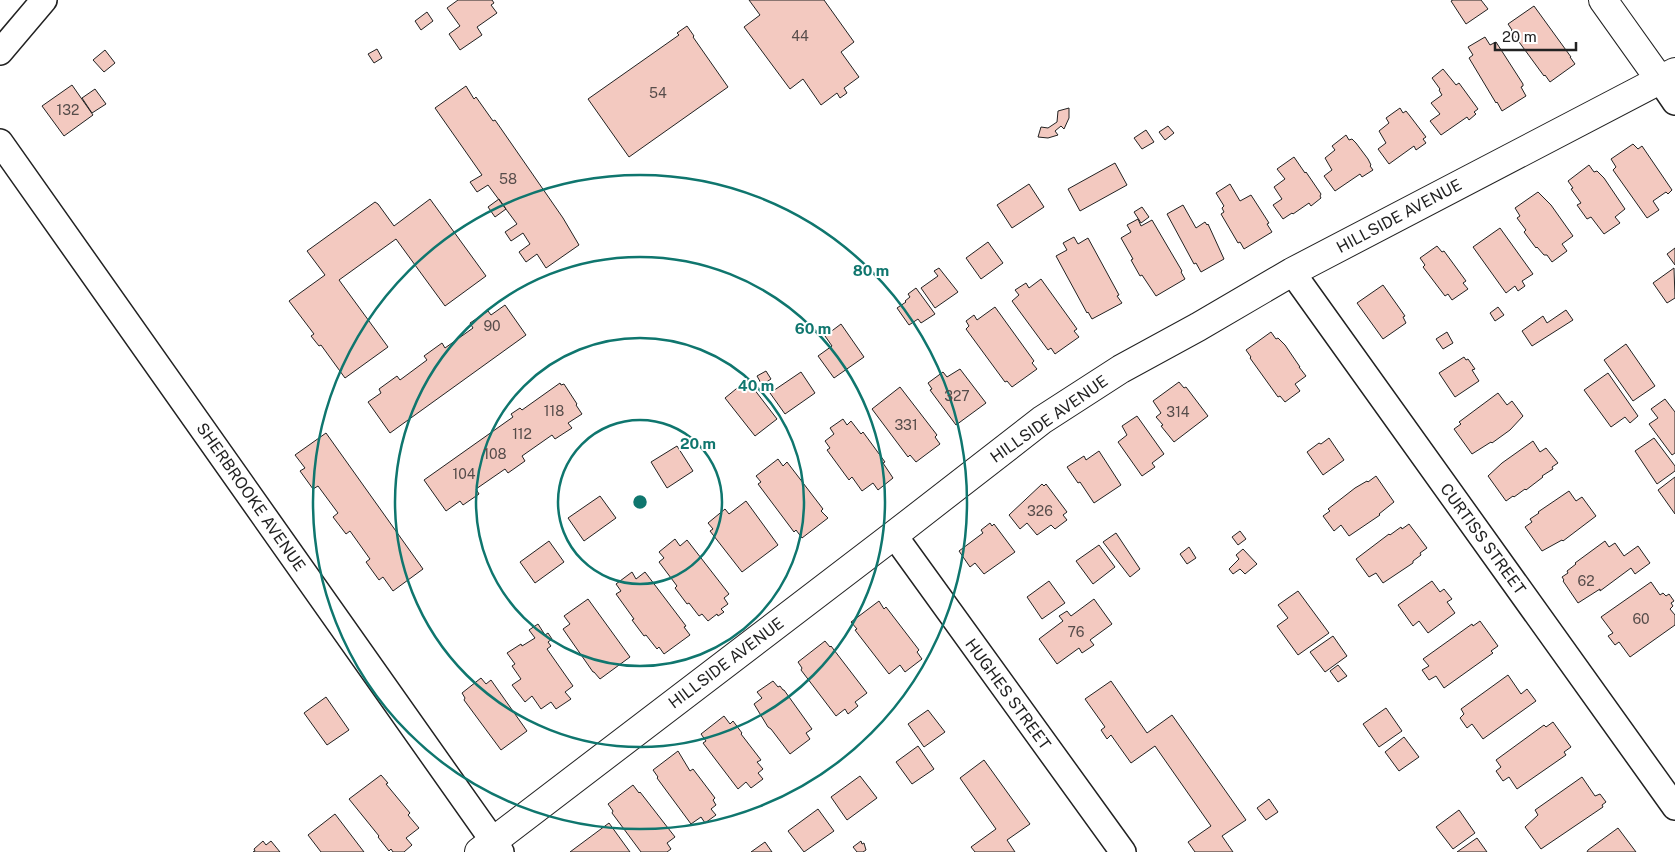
<svg xmlns="http://www.w3.org/2000/svg" width="1675" height="852" font-family="'Public Sans',sans-serif">
  <rect width="100%" height="100%" fill="#fff"/>
  <path fill="#f3c9c0" stroke="#222" d="M458,0H492L494,3L491,5L497,13L477,27L482,35L460,50L449,34L460,26L447,8Z
    M749,0H824L854,42L841,52L859,77L844,88L847,93L840,98L837,93L821,105L803,79L790,89L744,27L760,15Z
    M1453,0H1481L1488,9L1466,24L1451,1Z
    M1534,6L1571,57H1570L1575,64L1550,82L1545,75L1544,76L1511,31L1512,30L1508,24Z
    M427,12L433,21L421,30L415,21Z
    M687,26L694,36L693,37L728,87L629,157L588,99L679,35L677,33Z
    M1485,37L1490,45L1496,42L1523,84V86L1521,87L1526,96L1502,111L1497,102L1496,103L1469,58L1473,55L1468,47Z
    M377,49L382,58L374,63L368,54Z
    M105,50L115,63L104,72L93,60Z
    M1443,69L1456,85L1459,83L1478,109L1474,112L1476,114L1469,120L1467,117L1441,135L1430,121L1440,114L1431,103L1442,95L1439,90L1440,89L1432,78Z
    M72,85L93,115L64,136L42,106Z
    M466,86L474,99L476,97L493,121L495,120L563,218L579,245L546,268L537,254L526,262L519,252L530,244L523,233L511,241L505,232L517,224L488,185L477,192L470,182L482,175L435,108Z
    M95,89L106,104L92,113L82,98Z
    M1069,108V118L1064,129L1061,126L1055,131L1058,135L1048,138L1038,137L1041,127L1048,128L1057,122L1058,111Z
    M1400,108L1403,113L1406,111L1410,116L1426,137L1423,139L1426,143L1416,150L1414,146L1389,164L1378,149L1386,143L1379,131L1389,123L1386,118Z
    M1168,126L1174,133L1165,140L1159,132Z
    M1146,130L1154,142L1142,149L1134,138Z
    M1346,135L1349,140L1352,139L1356,143L1368,159L1371,165L1370,166L1373,170L1362,177L1360,174L1335,191L1324,176L1332,170L1325,158L1335,150L1332,146Z
    M1633,144L1638,149L1642,146L1672,190L1668,194L1666,192L1653,201L1659,210L1647,218L1613,170L1616,167L1611,159Z
    M1294,157L1305,173L1306,172L1321,194L1320,196L1321,198L1311,206L1309,203L1293,214L1292,213L1283,219L1273,205L1282,199L1274,187L1285,179L1277,169Z
    M1115,163L1127,185L1080,211L1068,189Z
    M1589,165L1594,172L1597,171L1604,178L1625,209L1615,217L1620,223L1604,234L1591,217L1587,219L1577,205L1581,203L1571,189L1573,188L1568,181Z
    M1029,184L1044,207L1012,228L997,205Z
    M1230,184L1240,201L1251,195L1269,223L1267,224L1272,232L1244,249L1240,242L1238,243L1221,214L1224,212L1222,208L1224,206L1216,193Z
    M1538,192L1551,205L1573,236L1562,244L1567,251L1552,262L1547,255H1544L1537,247L1536,248L1524,232L1526,230L1517,218L1520,216L1515,208Z
    M430,199L486,276L445,306L396,239L339,280L388,347L345,378L321,345L319,346L311,336L314,334L289,301L325,275L307,251L375,202L378,204L394,226Z
    M499,199L506,209L495,217L488,207Z
    M1183,205L1196,228L1205,222L1207,225L1208,224L1224,259L1201,272L1196,263L1194,264L1167,214Z
    M1142,207L1149,217L1141,223L1134,212Z
    M1138,219L1141,226L1152,220L1182,271L1181,272L1185,279L1156,296L1142,275L1140,276L1131,260L1133,259L1121,238L1131,232L1127,225Z
    M1500,228L1533,274L1522,281L1525,286L1518,291L1515,286L1506,293L1473,247Z
    M1074,237L1078,244L1088,238L1119,295L1117,296L1122,303L1092,319L1088,312L1087,313L1056,256L1067,250L1063,243Z
    M988,242L1003,263L981,279L966,258Z
    M1437,246L1442,252L1444,251L1466,281L1463,283L1468,289L1452,300L1448,294L1445,296L1423,267L1425,265L1420,258Z
    M1675,248V265L1667,254Z
    M939,268L958,292L935,308L921,288L938,276L934,271Z
    M1674,268L1675,298L1667,303L1653,283Z
    M1041,279L1077,329L1074,331L1079,337L1055,354L1051,348L1048,350L1012,301L1019,295L1015,290L1026,283L1029,288Z
    M1383,285L1405,316L1403,317L1406,323L1383,339L1357,303Z
    M916,288L935,314L921,323L918,319L909,325L897,308L906,302L905,301L910,297L908,294Z
    M505,305L526,335L390,433L368,402L381,393L379,389L397,376L400,380L427,360L424,356L442,343L445,348L473,328L470,323L488,311L491,315Z
    M995,307L1034,361L1032,363L1037,369L1012,387L1007,381L1005,382L966,329L969,326L966,321L974,315L977,320Z
    M1498,307L1504,315L1495,321L1490,313Z
    M1566,310L1573,320L1532,346L1522,331L1543,316L1547,323Z
    M841,324L864,357L834,378L818,356L832,346L825,336Z
    M1271,332L1276,339L1278,338L1285,345L1300,367H1299L1306,376L1295,384L1300,391L1285,402L1280,396L1278,397L1250,358L1251,357L1246,350Z
    M1447,332L1453,343L1443,349L1436,339Z
    M1626,344L1655,386L1633,401L1604,360Z
    M1464,357L1466,360L1468,359L1475,369L1472,370L1479,381L1455,397L1439,373Z
    M960,369L986,403L956,425L930,390L932,389L928,383L943,372L947,377Z
    M766,371L771,379L762,385L757,376Z
    M801,372L815,393L785,414L770,393Z
    M1608,373L1638,416L1630,423L1625,417L1611,427L1584,390Z
    M747,380L777,419L755,436L725,398Z
    M1179,382L1184,388L1186,387L1208,416L1174,442L1161,426L1163,425L1156,417L1161,413L1153,401Z
    M560,383L561,385L564,384L577,404L576,405L582,414L568,423L572,428L555,439L552,435L522,456L525,461L508,473L505,469L476,489L479,494L463,505L460,501L446,511L424,480L513,417L511,414L520,408L522,410Z
    M900,387L937,435L935,437L940,444L916,462L910,455L908,457L872,409Z
    M1498,393L1507,405L1512,401L1523,416L1510,430L1492,443L1491,442L1472,454L1454,429L1461,424L1459,422Z
    M1665,399L1675,412V453L1672,455L1649,424L1658,418L1651,409Z
    M1137,416L1164,454L1152,463L1155,467L1142,476L1118,442L1127,435L1122,426Z
    M843,419L847,425L851,421L861,434L863,432L885,462L883,463L893,478L878,490L873,483L862,491L852,477L849,480L827,450L830,448L825,441L834,434L830,428Z
    M326,433L423,569L393,591L383,577L379,580L366,562L370,559L350,531L346,534L333,517L338,513L318,486L313,489L300,471L305,468L295,455Z
    M1329,438L1344,460L1323,475L1307,452L1319,443L1321,444Z
    M1654,438L1675,466V471L1657,484L1635,451Z
    M1533,441L1540,452L1546,448L1558,463L1552,467L1553,469L1542,476L1543,477L1526,490L1525,489L1514,497L1513,496L1506,501L1488,476L1502,463Z
    M677,446L693,471L667,488L651,462Z
    M1099,451L1121,485L1094,503L1080,482L1078,483L1067,467L1084,456L1086,460Z
    M778,459L783,466L787,462L823,509L821,511L828,518L802,538L796,530L794,532L758,484L761,482L756,476Z
    M1376,476L1394,502L1379,514L1380,515L1349,536L1341,525L1334,531L1323,516L1330,511L1328,509L1355,488L1367,481L1368,482Z
    M1675,477V514L1658,490Z
    M1042,484L1044,486L1046,484L1067,512L1063,515L1067,520L1055,529L1051,525L1037,535L1027,523L1020,529L1009,515Z
    M1569,491L1576,501L1582,497L1596,516L1563,541L1562,540L1542,551L1525,527L1532,522L1530,519L1539,513L1538,512Z
    M600,496L616,518L584,541L568,518Z
    M746,501L778,545L742,572L710,531L713,529L708,523L725,509L729,514Z
    M990,523L992,526L994,524L1015,552L984,574L975,563L970,567L959,551L983,533L981,530Z
    M1409,524L1427,548L1420,553L1421,555L1413,561V563L1383,583L1376,573L1369,577L1356,559L1389,534L1390,535L1401,527L1402,529Z
    M1240,531L1246,539L1238,545L1232,537Z
    M1116,533L1140,569L1130,577L1103,542Z
    M675,539L680,546L687,540L729,594L724,598L728,604L721,609L724,612L718,616L717,614L708,621L702,614L699,616L689,603L687,604L675,588L677,586L659,562L664,558L659,552Z
    M549,541L564,562L535,583L520,562Z
    M1605,541L1609,547L1615,543L1624,556L1638,546L1650,563L1635,574L1631,568L1600,591V589L1578,603L1563,581L1564,580L1562,577L1568,573L1567,571L1576,564L1575,563Z
    M1099,545L1115,567L1093,584L1076,561Z
    M1189,547L1196,558L1187,564L1180,554Z
    M1243,549L1257,564L1245,574L1240,569L1233,574L1229,569L1239,559L1236,555Z
    M632,572L636,579L645,572L686,626L684,627L690,635L664,654L659,647L657,649L646,635L644,636L632,620L634,619L616,594L621,591L616,584Z
    M1049,581L1065,603L1042,619L1027,597Z
    M1432,581L1440,592L1444,589L1452,599L1447,602L1455,613L1428,633L1419,621L1413,626L1398,605Z
    M1651,582L1660,595L1663,593L1666,596L1669,594L1674,601L1671,603L1673,606L1670,609L1675,615V625L1630,657L1619,642L1615,645L1608,636L1613,633L1601,617Z
    M1298,591L1329,633L1298,655L1277,626L1288,618L1278,605Z
    M588,599L630,657L600,679L594,672H593L563,629L570,624L564,616Z
    M1094,599L1112,624L1090,640L1094,645L1082,653L1079,648L1057,664L1039,639L1063,621L1059,616L1067,611L1071,616Z
    M879,601L884,609L886,607L919,650L917,652L922,659L905,672L900,665L889,674L855,630L857,629L851,622Z
    M1480,621L1498,646L1491,651L1493,653L1444,688L1436,676L1429,680L1422,670L1429,666L1423,659L1472,624L1473,626Z
    M538,624L545,635L548,633L552,639L548,642L551,646L547,649L573,686L565,692L571,699L556,709L551,702L541,709L532,696L525,702L512,685L521,679L512,666L515,664L507,653L521,644L522,646L535,638L529,630Z
    M1333,636L1347,656L1325,672L1310,652Z
    M825,641L830,647L831,646L867,693L855,702L858,706L848,714L845,709L836,716L801,670L802,668L798,662Z
    M1338,665L1347,676L1338,682L1330,671Z
    M1508,675L1521,694L1527,689L1536,701L1483,739L1472,724L1467,728L1460,718L1464,714L1461,709Z
    M481,678L486,684L491,680L527,731L501,750L464,700L465,698L462,693Z
    M773,681L778,687L780,686L783,690H784L812,729L806,733L810,739L790,754L771,729L768,727L754,704L762,698L757,692Z
    M1111,681L1147,733L1172,715L1246,820L1222,836L1233,852H1195L1188,842L1211,826L1155,746L1131,763L1111,735L1107,739L1101,730L1105,727L1085,699Z
    M326,697L349,730L327,745L304,713Z
    M1386,708L1402,731L1379,747L1363,724Z
    M928,710L945,732L924,747L908,724Z
    M724,716L730,724L733,721L742,733L741,734L761,760L757,762L763,769L758,773L763,779L751,788L746,782L738,789L703,743L706,741L701,734Z
    M1553,722L1571,747L1564,752L1566,755L1517,789L1509,777L1503,781L1496,771L1501,767L1496,760L1544,725L1546,727Z
    M1404,737L1419,757L1399,771L1385,752Z
    M918,746L934,769L912,784L896,762Z
    M678,751L690,771L693,769L715,798L713,800L716,805L711,809L716,815L705,823L701,817L691,824L657,778L658,777L653,770Z
    M984,760L1030,824L1007,840L1015,852H975L971,847L996,829L960,778Z
    M381,775L388,783L386,784L410,813L408,815L419,828L406,838L412,845L404,852H393L391,849L389,851L378,837L379,836L349,799Z
    M860,776L877,798L847,820L831,797Z
    M1582,777L1595,796L1600,794L1606,802L1602,805L1603,807L1541,849L1525,827L1538,815L1535,810Z
    M633,785L639,793L640,792L675,837L667,843L671,849L667,852H641L612,813L613,811L608,804Z
    M1269,799L1278,812L1266,820L1257,808Z
    M818,809L834,831L804,852L788,831Z
    M1459,810L1475,833L1453,849L1436,827Z
    M335,814L364,852H321L308,835Z
    M609,823L630,852H570Z
    M1618,828L1636,852H1587L1588,850Z
    M1477,838L1487,852H1457Z
    M263,841L266,845L271,841L280,852H253L255,851L254,849Z
    M861,841L862,844L864,843L866,850L863,852H857L853,847Z
    M765,842L772,852H751Z"/>
  <g fill="none" stroke-linecap="round" stroke-linejoin="round">
    <g stroke="#222" stroke-width="28">
      <path id="street" d="M0,52L44,0
        M1660,80L1675,102
        M0,142L501,852
        M1292,272L1675,807
        M894,535L1123,852"/>
    </g>
    <g stroke="#222" stroke-width="30">
      <path id="secondary" d="M1603,0L1660,80
        M479,852L894,535L1042,420L1121,369L1198,327L1292,272L1675,72"/>
    </g>
    <use href="#street" stroke="#fff" stroke-width="25"/>
    <use href="#secondary" stroke="#fff" stroke-width="28"/>
  </g>
  <g fill="none" stroke="#0f766e" stroke-width="2.5">
    <circle cx="640" cy="502" r="82"/>
    <circle cx="640" cy="502" r="164"/>
    <circle cx="640" cy="502" r="245"/>
    <circle cx="640" cy="502" r="327"/>
  </g>
  <g text-anchor="middle" dominant-baseline="central" stroke-width="4" stroke-linejoin="round" paint-order="stroke">
    <g font-size="14" fill="#564c4a">
      <text x="800" y="36">44</text>
      <text x="658" y="93">54</text>
      <text x="68" y="110">132</text>
      <text x="508" y="179">58</text>
      <text x="492" y="326">90</text>
      <text x="957" y="396">327</text>
      <text x="554" y="411">118</text>
      <text x="1178" y="412">314</text>
      <text x="906" y="425">331</text>
      <text x="522" y="434">112</text>
      <text x="495" y="454">108</text>
      <text x="464" y="474">104</text>
      <text x="1040" y="511">326</text>
      <text x="1586" y="581">62</text>
      <text x="1641" y="619">60</text>
      <text x="1076" y="632">76</text>
    </g>
    <g font-size="16" fill="#222" stroke="#fff">
      <text transform="translate(1399 216) rotate(-28)">HILLSIDE AVENUE</text>
      <text transform="translate(1049 419) rotate(-35)">HILLSIDE AVENUE</text>
      <text transform="translate(251 497) rotate(55)">SHERBROOKE AVENUE</text>
      <text transform="translate(1483 539) rotate(54)">CURTISS STREET</text>
      <text transform="translate(726 663) rotate(-37)">HILLSIDE AVENUE</text>
      <text transform="translate(1008 694) rotate(54)">HUGHES STREET</text>
    </g>
  </g>
  <circle cx="640" cy="502" r="8" fill="#0f766e" stroke="#fff" stroke-width="2.5"/>
  <g font-size="15" text-anchor="middle" font-weight="bold" fill="#0f766e" stroke="#fff" stroke-width="4" stroke-linejoin="round" paint-order="stroke">
    <text x="871" y="276">80 m</text>
    <text x="813" y="334">60 m</text>
    <text x="756" y="391">40 m</text>
    <text x="698" y="449">20 m</text>
  </g>
  <path d="M1495 42v8h81v-8" fill="none" stroke="#222222" stroke-width="2.5"/>
  <text x="1502" y="42" font-size="15" fill="#222222" stroke="#ffffff" stroke-width="4" paint-order="stroke">20 m</text>
</svg>
